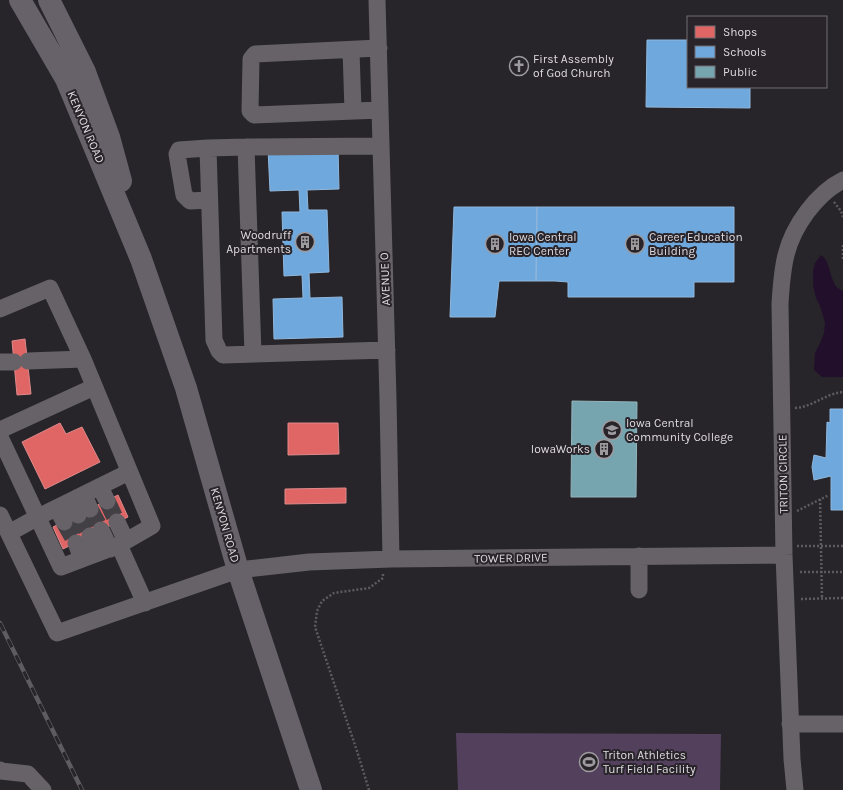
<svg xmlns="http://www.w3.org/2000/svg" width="843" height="790" font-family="Karla,sans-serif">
  <rect width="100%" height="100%" fill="#272529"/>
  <path fill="#53405d" d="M456,733L721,734L720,790H458Z"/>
  <path fill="#220f2b" d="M821,255C833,263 828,286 843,291V377H822L814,370L815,353L820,343L824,333L825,323L820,306L816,298L813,285V271L815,263Z"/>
  <path fill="#e06666" stroke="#df898a" d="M25,339L31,394L17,395L12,341Z
    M60,423L66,434L82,427L100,462L45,489L22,442Z
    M288,423H338L339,454L288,455Z
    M346,488V503L285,504V489Z
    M118,495L128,517L63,549L53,527Z"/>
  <path fill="#6fa8dc" stroke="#90b7dd" d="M647,40H688V87H750V108L646,107Z
    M338,147L339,189L307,190L308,210H327L329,272L309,273L310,298L342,297L343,337L274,339L273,299L303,298L302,275L284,276L282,212H300L299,190L270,191L268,149Z
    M454,207H537L536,281H499L495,317H450Z
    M537,207H734V282H694V297H568V282L555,281H536Z
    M830,409H843V510H831V476L814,480L812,467L814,455L826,458L827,422L830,423Z"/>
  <path fill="#76a5af" stroke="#95b5bd" d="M572,401L637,402L636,497H571Z"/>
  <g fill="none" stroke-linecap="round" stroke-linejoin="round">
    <path stroke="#424044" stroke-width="17" stroke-dasharray="17 8" stroke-linecap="butt" d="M107,501L117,522
      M90,509L101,530
      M78,515L90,536
      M64,522L76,543"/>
    <path stroke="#5e5b5f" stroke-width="2.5" stroke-dasharray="2 2" stroke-linecap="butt" d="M834,202L841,211L843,217
      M843,245V259
      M795,408C813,407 824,394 843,392
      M820,499L822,598
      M797,511L829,495
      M797,546H843
      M800,572H843
      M801,599L843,598
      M369,790L357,751L315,627L317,611L322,601L334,593L369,588L383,578V573"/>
    <path stroke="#666268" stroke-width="17" d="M377,0L388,399L391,559
      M379,48L255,54L251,59L250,111L254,115L380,110
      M351,50L353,111
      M381,146L246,147L208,148L214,340L219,351L223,355L387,350
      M246,147L253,354
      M208,148L179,150L177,154L184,195L190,201L209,200
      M0,309L50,288L83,359L152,526L119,545
      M28,361L83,359
      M0,362H14
      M0,430L94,387
      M0,437L61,567L119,545L145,603
      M100,487L107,501
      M84,495L90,509
      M71,501L78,515
      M57,508L64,522
      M0,515L57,633L238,570L309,562L391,559L784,555
      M117,522L126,541
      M101,530L110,549
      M9,533L38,517L129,472
      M90,536L98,553
      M76,543L82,559
      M639,556V590
      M790,724H843
      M0,770L1,771L28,774L43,790
      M795,790L792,759L784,555L780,304C781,287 782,271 786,255C793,226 817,193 843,180"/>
    <path stroke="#67626a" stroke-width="22" d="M20,0L66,79L94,146L141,259L186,388L238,570L311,790
      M49,0L85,72L109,137L121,181"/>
    <g stroke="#5e5c60" stroke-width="4.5">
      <path id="rail" d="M0,623L82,790"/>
    </g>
    <use href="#rail" stroke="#28242a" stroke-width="3" stroke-dasharray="9" stroke-linecap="butt"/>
  </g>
  <defs>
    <g id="church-ring" transform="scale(1)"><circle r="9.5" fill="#28242a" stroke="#9e9b9f" stroke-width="1.5"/><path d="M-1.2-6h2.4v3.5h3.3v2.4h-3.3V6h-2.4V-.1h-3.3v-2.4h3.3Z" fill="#9e9b9f"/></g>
    <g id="building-ring" transform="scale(1)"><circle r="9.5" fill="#28242a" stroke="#9e9b9f" stroke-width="1.5"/><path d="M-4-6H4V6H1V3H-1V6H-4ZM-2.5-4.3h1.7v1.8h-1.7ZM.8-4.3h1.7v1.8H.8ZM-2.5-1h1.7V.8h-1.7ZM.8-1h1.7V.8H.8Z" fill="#9e9b9f"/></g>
    <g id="university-ring" transform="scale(1)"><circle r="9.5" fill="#28242a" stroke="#9e9b9f" stroke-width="1.5"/><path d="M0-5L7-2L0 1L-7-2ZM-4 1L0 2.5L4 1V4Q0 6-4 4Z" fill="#9e9b9f"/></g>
    <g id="stadium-ring" transform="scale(1)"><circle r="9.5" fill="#28242a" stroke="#9e9b9f" stroke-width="1.5"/><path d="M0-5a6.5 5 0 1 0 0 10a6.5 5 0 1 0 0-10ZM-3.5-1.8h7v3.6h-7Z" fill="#9e9b9f"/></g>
  </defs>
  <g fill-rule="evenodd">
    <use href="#church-ring" x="519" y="66"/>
    <use href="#building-ring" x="305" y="242"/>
    <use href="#building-ring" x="495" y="244"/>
    <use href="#building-ring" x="635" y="244"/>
    <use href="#university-ring" x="612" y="430"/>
    <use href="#building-ring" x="604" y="449"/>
    <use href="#stadium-ring" x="589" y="762"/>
  </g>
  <g text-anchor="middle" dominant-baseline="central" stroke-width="4" stroke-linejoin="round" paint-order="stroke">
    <g font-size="12" fill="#dedbdf" stroke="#28242a" text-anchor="start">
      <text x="533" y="59">First Assembly<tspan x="533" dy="14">of God Church</tspan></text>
      <text x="291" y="235" text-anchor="end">Woodruff<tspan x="291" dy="14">Apartments</tspan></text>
      <text x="509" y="237">Iowa Central<tspan x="509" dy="14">REC Center</tspan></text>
      <text x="649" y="237">Career Education<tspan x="649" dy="14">Building</tspan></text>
      <text x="626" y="423">Iowa Central<tspan x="626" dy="14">Community College</tspan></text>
      <text x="590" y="449" text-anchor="end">IowaWorks</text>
      <text x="603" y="755">Triton Athletics<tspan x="603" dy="14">Turf Field Facility</tspan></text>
    </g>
    <g font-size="12" fill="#dedbdf" stroke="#28242a">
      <text transform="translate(86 127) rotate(67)">KENYON ROAD</text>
      <text transform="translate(385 279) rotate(-92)">AVENUE O</text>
      <text transform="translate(783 474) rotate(-91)">TRITON CIRCLE</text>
      <text transform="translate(225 525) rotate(74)">KENYON ROAD</text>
      <text transform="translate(511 558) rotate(-1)">TOWER DRIVE</text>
    </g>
  </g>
  <rect x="687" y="16" width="140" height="72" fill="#28242a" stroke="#716d72"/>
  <rect x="695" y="26" width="20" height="12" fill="#e06666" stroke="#716d72"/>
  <text x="723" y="36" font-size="12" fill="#dedbdf">Shops</text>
  <rect x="695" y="46" width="20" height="12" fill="#6fa8dc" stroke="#716d72"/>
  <text x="723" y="56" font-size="12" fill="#dedbdf">Schools</text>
  <rect x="695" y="66" width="20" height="12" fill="#76a5af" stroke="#716d72"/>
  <text x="723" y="76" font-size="12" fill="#dedbdf">Public</text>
</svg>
